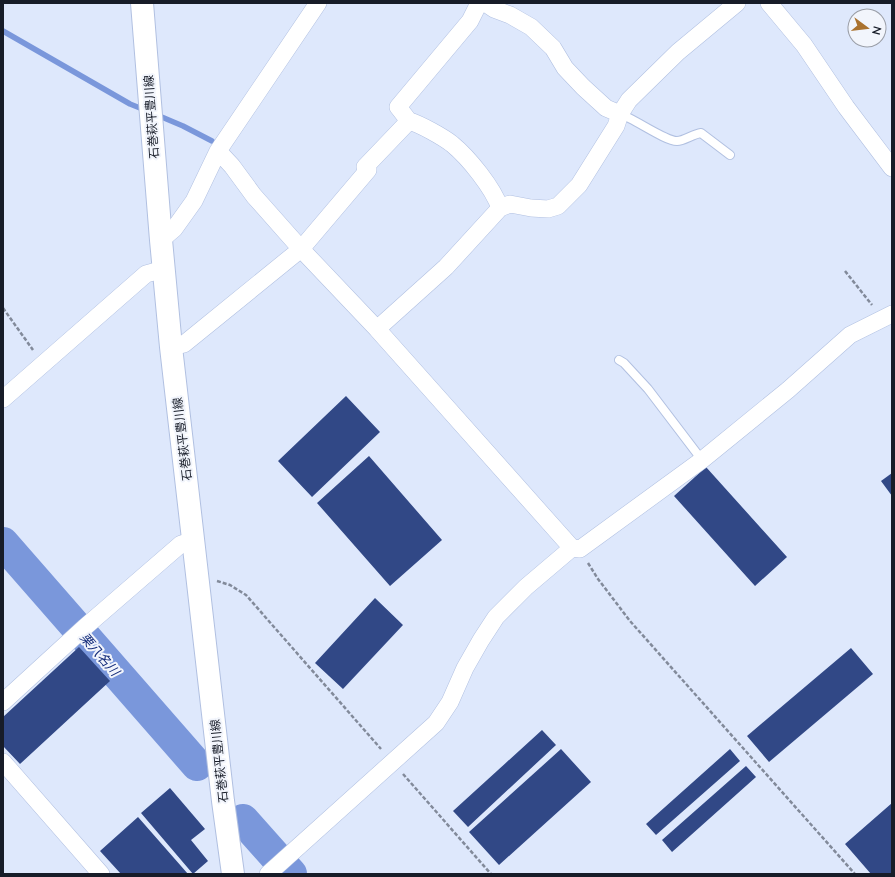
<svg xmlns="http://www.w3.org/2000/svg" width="895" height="877" font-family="Lato,'Noto Sans JP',sans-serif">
  <rect width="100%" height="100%" fill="#dee8fc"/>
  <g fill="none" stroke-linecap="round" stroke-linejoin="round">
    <path stroke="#7a97db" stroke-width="5.5" d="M3,31L130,104L145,110
      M157,115L183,126L212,141"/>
    <path stroke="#7a97db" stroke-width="32" d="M3,543L197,765
      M243,820L291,874"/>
  </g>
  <path fill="#314886" d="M346,396L380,432L312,497L278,461Z
    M369,456L442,540L390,586L317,503Z
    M706,467L787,557L755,586L674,496Z
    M892,473V496L881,481Z
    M375,598L403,625L343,689L315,663Z
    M79,647L110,681L20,764L3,746V717Z
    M851,648L873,674L769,762L747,736Z
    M542,730L556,745L468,827L453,811Z
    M561,749L591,782L499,865L469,832Z
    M730,749L740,761L656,835L646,824Z
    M746,766L756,777L672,852L662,840Z
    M170,788L205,829L191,840L208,861L193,874L141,813Z
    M892,803V874H871L845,844Z
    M138,817L188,874H121L100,851Z"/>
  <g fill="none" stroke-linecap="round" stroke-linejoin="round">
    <g stroke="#b1c0e1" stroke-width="10">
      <path id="lane" d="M620,114C635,119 665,141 677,141C684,141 693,134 701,133L730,155
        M619,360L624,363L648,389L702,460"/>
    </g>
    <g stroke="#b1c0e1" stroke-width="18">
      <path id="street" d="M479,3L470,21L398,107L409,121C420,124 443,137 452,144C469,158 493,188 500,208L510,204L531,208L548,209L558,206L579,185L616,126L620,114L629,100L678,52L737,3
        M485,3L494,9L510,15L531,27L553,48L565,68L583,87L606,108L620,114
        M769,3L804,45L846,107L892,168
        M218,151L232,166L254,196L301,249L377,329L572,548
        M161,240L174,229L194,201L218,151L318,3
        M377,329L446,267L500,208
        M171,347L184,344L301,249L368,170L365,167L409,121
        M3,399L146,274L164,269
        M3,702L85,627L181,544L194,540
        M3,762L101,874
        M268,874L436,723L450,702L465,668L481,640L496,617L526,587L572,548L580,549L702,460L788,390L850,335L892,314"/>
    </g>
    <g stroke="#b1c0e1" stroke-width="24">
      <path id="secondary" d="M142,3L161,240L171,347L223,801L233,874"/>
    </g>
    <path stroke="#828a9a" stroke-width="2.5" stroke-dasharray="4 2" stroke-linecap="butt" d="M845,271L872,305
      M3,308L33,350
      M588,563L598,579L630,621L855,874
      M217,581L230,585L246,595L381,749
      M403,774L491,874"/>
    <use href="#lane" stroke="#fff" stroke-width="8"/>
    <use href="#street" stroke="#fff" stroke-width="17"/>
    <use href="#secondary" stroke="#fff" stroke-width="22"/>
  </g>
  <g text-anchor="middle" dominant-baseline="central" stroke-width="4" stroke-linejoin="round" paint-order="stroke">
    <g font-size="12" fill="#171c28" stroke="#f2f5fc">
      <text transform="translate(151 117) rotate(-94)">石巻萩平豊川線</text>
      <text transform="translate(182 439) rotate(-97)">石巻萩平豊川線</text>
      <text transform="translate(219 761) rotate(-96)">石巻萩平豊川線</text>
    </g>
    <g font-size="13" font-style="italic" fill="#142c7a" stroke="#f2f5fc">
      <text transform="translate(100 654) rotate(49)">栗八名川</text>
    </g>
  </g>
  <rect width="895" height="877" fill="none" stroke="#171c28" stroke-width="8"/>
  <g transform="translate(867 28) rotate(105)"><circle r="19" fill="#f2f5fc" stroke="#9a9ea7"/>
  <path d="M0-3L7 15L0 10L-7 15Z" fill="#aa722f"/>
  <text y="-6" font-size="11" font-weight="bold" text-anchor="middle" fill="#171c28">N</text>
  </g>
</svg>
